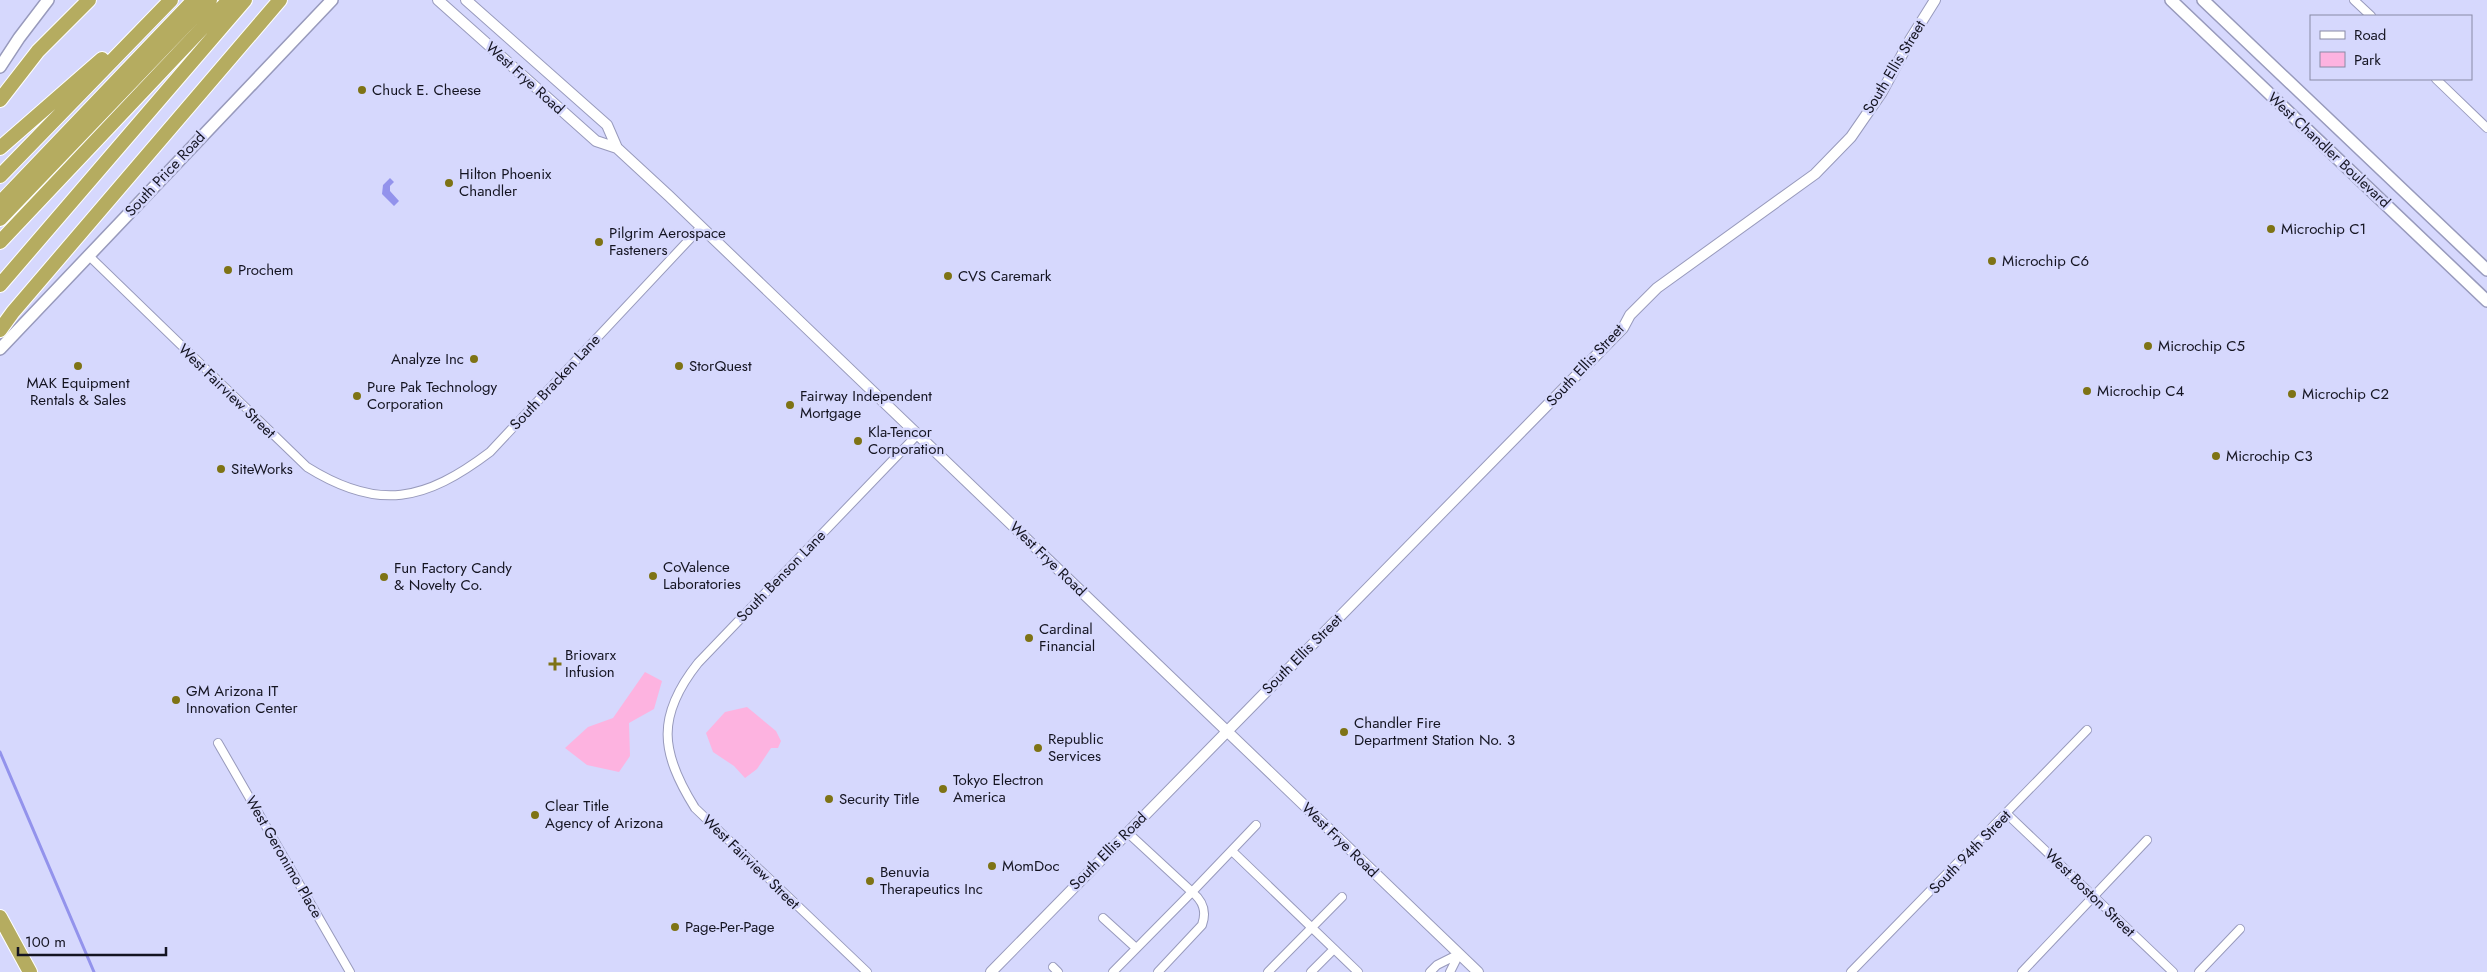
<svg xmlns="http://www.w3.org/2000/svg" width="2487" height="972" font-family="Jost,sans-serif">
  <rect width="100%" height="100%" fill="#d6d8fd"/>
  <path fill="#fdb3e0" d="M645,672L662,681L654,709L629,723L630,756L619,772L587,765L565,748L588,727L613,718Z
    M747,707L776,731L781,741L778,748H771L757,769L745,778L734,766L713,752L706,733L725,712Z"/>
  <path fill="#9393ec" d="M390,178L394,182L390,186V191L399,201L394,206L382,194L383,185Z"/>
  <g fill="none" stroke-linecap="round" stroke-linejoin="round">
    <path stroke="#9393ec" stroke-width="3" d="M0,752L94,972"/>
    <g stroke="#989abc" stroke-width="10">
      <path id="minor" d="M2354,0L2371,16
        M2436,79L2487,128
        M88,255L307,467C379,512 425,501 490,452L701,227
        M218,743L350,972
        M2007,814L2173,972
        M1127,832L1192,892L1256,825
        M1232,851L1358,972
        M1103,918L1136,948
        M1053,967L1058,972
        M867,972L695,808C660,752 656,716 698,663L918,434
        M1113,972L1192,892C1203,901 1207,911 1202,925L1158,972
        M1268,972L1342,897
        M1311,972L1334,949
        M1430,972L1437,965L1459,954
        M1450,972L1459,954
        M1851,972L2087,730
        M2022,972L2147,840
        M2199,972L2240,929"/>
    </g>
    <g stroke="#989abc" stroke-width="12">
      <path id="tertiary" d="M438,0L596,141L617,148L669,196L1478,972
        M466,0L607,125L617,148
        M991,972L1623,328L1630,315L1657,288L1815,174L1851,137L1882,92L1910,40L1935,0"/>
    </g>
    <g stroke="#989abc" stroke-width="14">
      <path id="secondary" d="M2171,0L2487,301
        M2203,0L2487,270
        M0,67L19,38L48,0
        M0,349L332,0"/>
    </g>
    <g stroke="#fff" stroke-width="16">
      <path id="motorway" d="M0,100L38,51L89,0
        M0,148L102,59
        M0,176L171,0
        M0,203L194,0
        M0,219L210,0
        M0,242L229,0
        M0,285L245,0
        M0,330L13,312L280,0
        M0,917L30,972"/>
    </g>
    <use href="#minor" stroke="#fff" stroke-width="8"/>
    <use href="#tertiary" stroke="#fff" stroke-width="10"/>
    <use href="#secondary" stroke="#fff" stroke-width="11"/>
    <use href="#motorway" stroke="#b5ac60" stroke-width="14"/>
  </g>
  <g fill="#7e7315" stroke="#d6d8fd" stroke-width="2">
    <circle cx="362" cy="90" r="5"/>
    <circle cx="449" cy="183" r="5"/>
    <circle cx="2271" cy="229" r="5"/>
    <circle cx="599" cy="242" r="5"/>
    <circle cx="1992" cy="261" r="5"/>
    <circle cx="228" cy="270" r="5"/>
    <circle cx="948" cy="276" r="5"/>
    <circle cx="2148" cy="346" r="5"/>
    <circle cx="474" cy="359" r="5"/>
    <circle cx="78" cy="366" r="5"/>
    <circle cx="679" cy="366" r="5"/>
    <circle cx="2087" cy="391" r="5"/>
    <circle cx="2292" cy="394" r="5"/>
    <circle cx="357" cy="396" r="5"/>
    <circle cx="790" cy="405" r="5"/>
    <circle cx="858" cy="441" r="5"/>
    <circle cx="2216" cy="456" r="5"/>
    <circle cx="221" cy="469" r="5"/>
    <circle cx="653" cy="576" r="5"/>
    <circle cx="384" cy="577" r="5"/>
    <circle cx="1029" cy="638" r="5"/>
    <path d="M552.5 656.5h5v5h5v5h-5v5h-5v-5h-5v-5h5z"/>
    <circle cx="176" cy="700" r="5"/>
    <circle cx="1344" cy="732" r="5"/>
    <circle cx="1038" cy="748" r="5"/>
    <circle cx="943" cy="789" r="5"/>
    <circle cx="829" cy="799" r="5"/>
    <circle cx="535" cy="815" r="5"/>
    <circle cx="992" cy="866" r="5"/>
    <circle cx="870" cy="881" r="5"/>
    <circle cx="675" cy="927" r="5"/>
  </g>
  <g text-anchor="middle" dominant-baseline="central" stroke-width="5" stroke-linejoin="round" paint-order="stroke">
    <g font-size="15" fill="#141421" stroke="#d6d8fd">
      <text transform="translate(1894 67) rotate(-59)">South Ellis Street</text>
      <text transform="translate(525 78) rotate(42)">West Frye Road</text>
      <text transform="translate(2329 150) rotate(43)">West Chandler Boulevard</text>
      <text transform="translate(165 174) rotate(-47)">South Price Road</text>
      <text transform="translate(1585 365) rotate(-47)">South Ellis Street</text>
      <text transform="translate(555 382) rotate(-47)">South Bracken Lane</text>
      <text transform="translate(227 391) rotate(44)">West Fairview Street</text>
      <text transform="translate(1048 559) rotate(44)">West Frye Road</text>
      <text transform="translate(781 576) rotate(-46)">South Benson Lane</text>
      <text transform="translate(1302 654) rotate(-45)">South Ellis Street</text>
      <text transform="translate(1340 840) rotate(44)">West Frye Road</text>
      <text transform="translate(1108 851) rotate(-45)">South Ellis Road</text>
      <text transform="translate(1970 852) rotate(-46)">South 94th Street</text>
      <text transform="translate(284 857) rotate(60)">West Geronimo Place</text>
      <text transform="translate(751 862) rotate(44)">West Fairview Street</text>
      <text transform="translate(2090 893) rotate(44)">West Boston Street</text>
    </g>
    <g font-size="15" fill="#141421" stroke="#d6d8fd" text-anchor="start">
      <text x="372" y="90">Chuck E. Cheese</text>
      <text x="459" y="174">Hilton Phoenix<tspan x="459" dy="17">Chandler</tspan></text>
      <text x="2281" y="229">Microchip C1</text>
      <text x="609" y="233">Pilgrim Aerospace<tspan x="609" dy="17">Fasteners</tspan></text>
      <text x="2002" y="261">Microchip C6</text>
      <text x="238" y="270">Prochem</text>
      <text x="958" y="276">CVS Caremark</text>
      <text x="2158" y="346">Microchip C5</text>
      <text x="464" y="359" text-anchor="end">Analyze Inc</text>
      <text x="689" y="366">StorQuest</text>
      <text x="78" y="383" text-anchor="middle">MAK Equipment<tspan x="78" dy="17">Rentals &amp; Sales</tspan></text>
      <text x="367" y="387">Pure Pak Technology<tspan x="367" dy="17">Corporation</tspan></text>
      <text x="2097" y="391">Microchip C4</text>
      <text x="2302" y="394">Microchip C2</text>
      <text x="800" y="396">Fairway Independent<tspan x="800" dy="17">Mortgage</tspan></text>
      <text x="868" y="432">Kla-Tencor<tspan x="868" dy="17">Corporation</tspan></text>
      <text x="2226" y="456">Microchip C3</text>
      <text x="231" y="469">SiteWorks</text>
      <text x="663" y="567">CoValence<tspan x="663" dy="17">Laboratories</tspan></text>
      <text x="394" y="568">Fun Factory Candy<tspan x="394" dy="17">&amp; Novelty Co.</tspan></text>
      <text x="1039" y="629">Cardinal<tspan x="1039" dy="17">Financial</tspan></text>
      <text x="565" y="655">Briovarx<tspan x="565" dy="17">Infusion</tspan></text>
      <text x="186" y="691">GM Arizona IT<tspan x="186" dy="17">Innovation Center</tspan></text>
      <text x="1354" y="723">Chandler Fire<tspan x="1354" dy="17">Department Station No. 3</tspan></text>
      <text x="1048" y="739">Republic<tspan x="1048" dy="17">Services</tspan></text>
      <text x="953" y="780">Tokyo Electron<tspan x="953" dy="17">America</tspan></text>
      <text x="839" y="799">Security Title</text>
      <text x="545" y="806">Clear Title<tspan x="545" dy="17">Agency of Arizona</tspan></text>
      <text x="1002" y="866">MomDoc</text>
      <text x="880" y="872">Benuvia<tspan x="880" dy="17">Therapeutics Inc</tspan></text>
      <text x="685" y="927">Page-Per-Page</text>
    </g>
  </g>
  <rect x="2310" y="15" width="162" height="65" fill="#d6d8fd" stroke="#888aa5"/>
  <rect x="2320" y="31" width="25" height="8" fill="#ffffff" stroke="#888aa5"/>
  <text x="2354" y="40" font-size="15" fill="#141421">Road</text>
  <rect x="2320" y="52" width="25" height="15" fill="#fdb3e0" stroke="#888aa5"/>
  <text x="2354" y="65" font-size="15" fill="#141421">Park</text>
  <path d="M18 947v8h148v-8" fill="none" stroke="#141421" stroke-width="2.5"/>
  <text x="25" y="947" font-size="15" fill="#141421" stroke="#d6d8fd" stroke-width="4" paint-order="stroke">100 m</text>
</svg>
